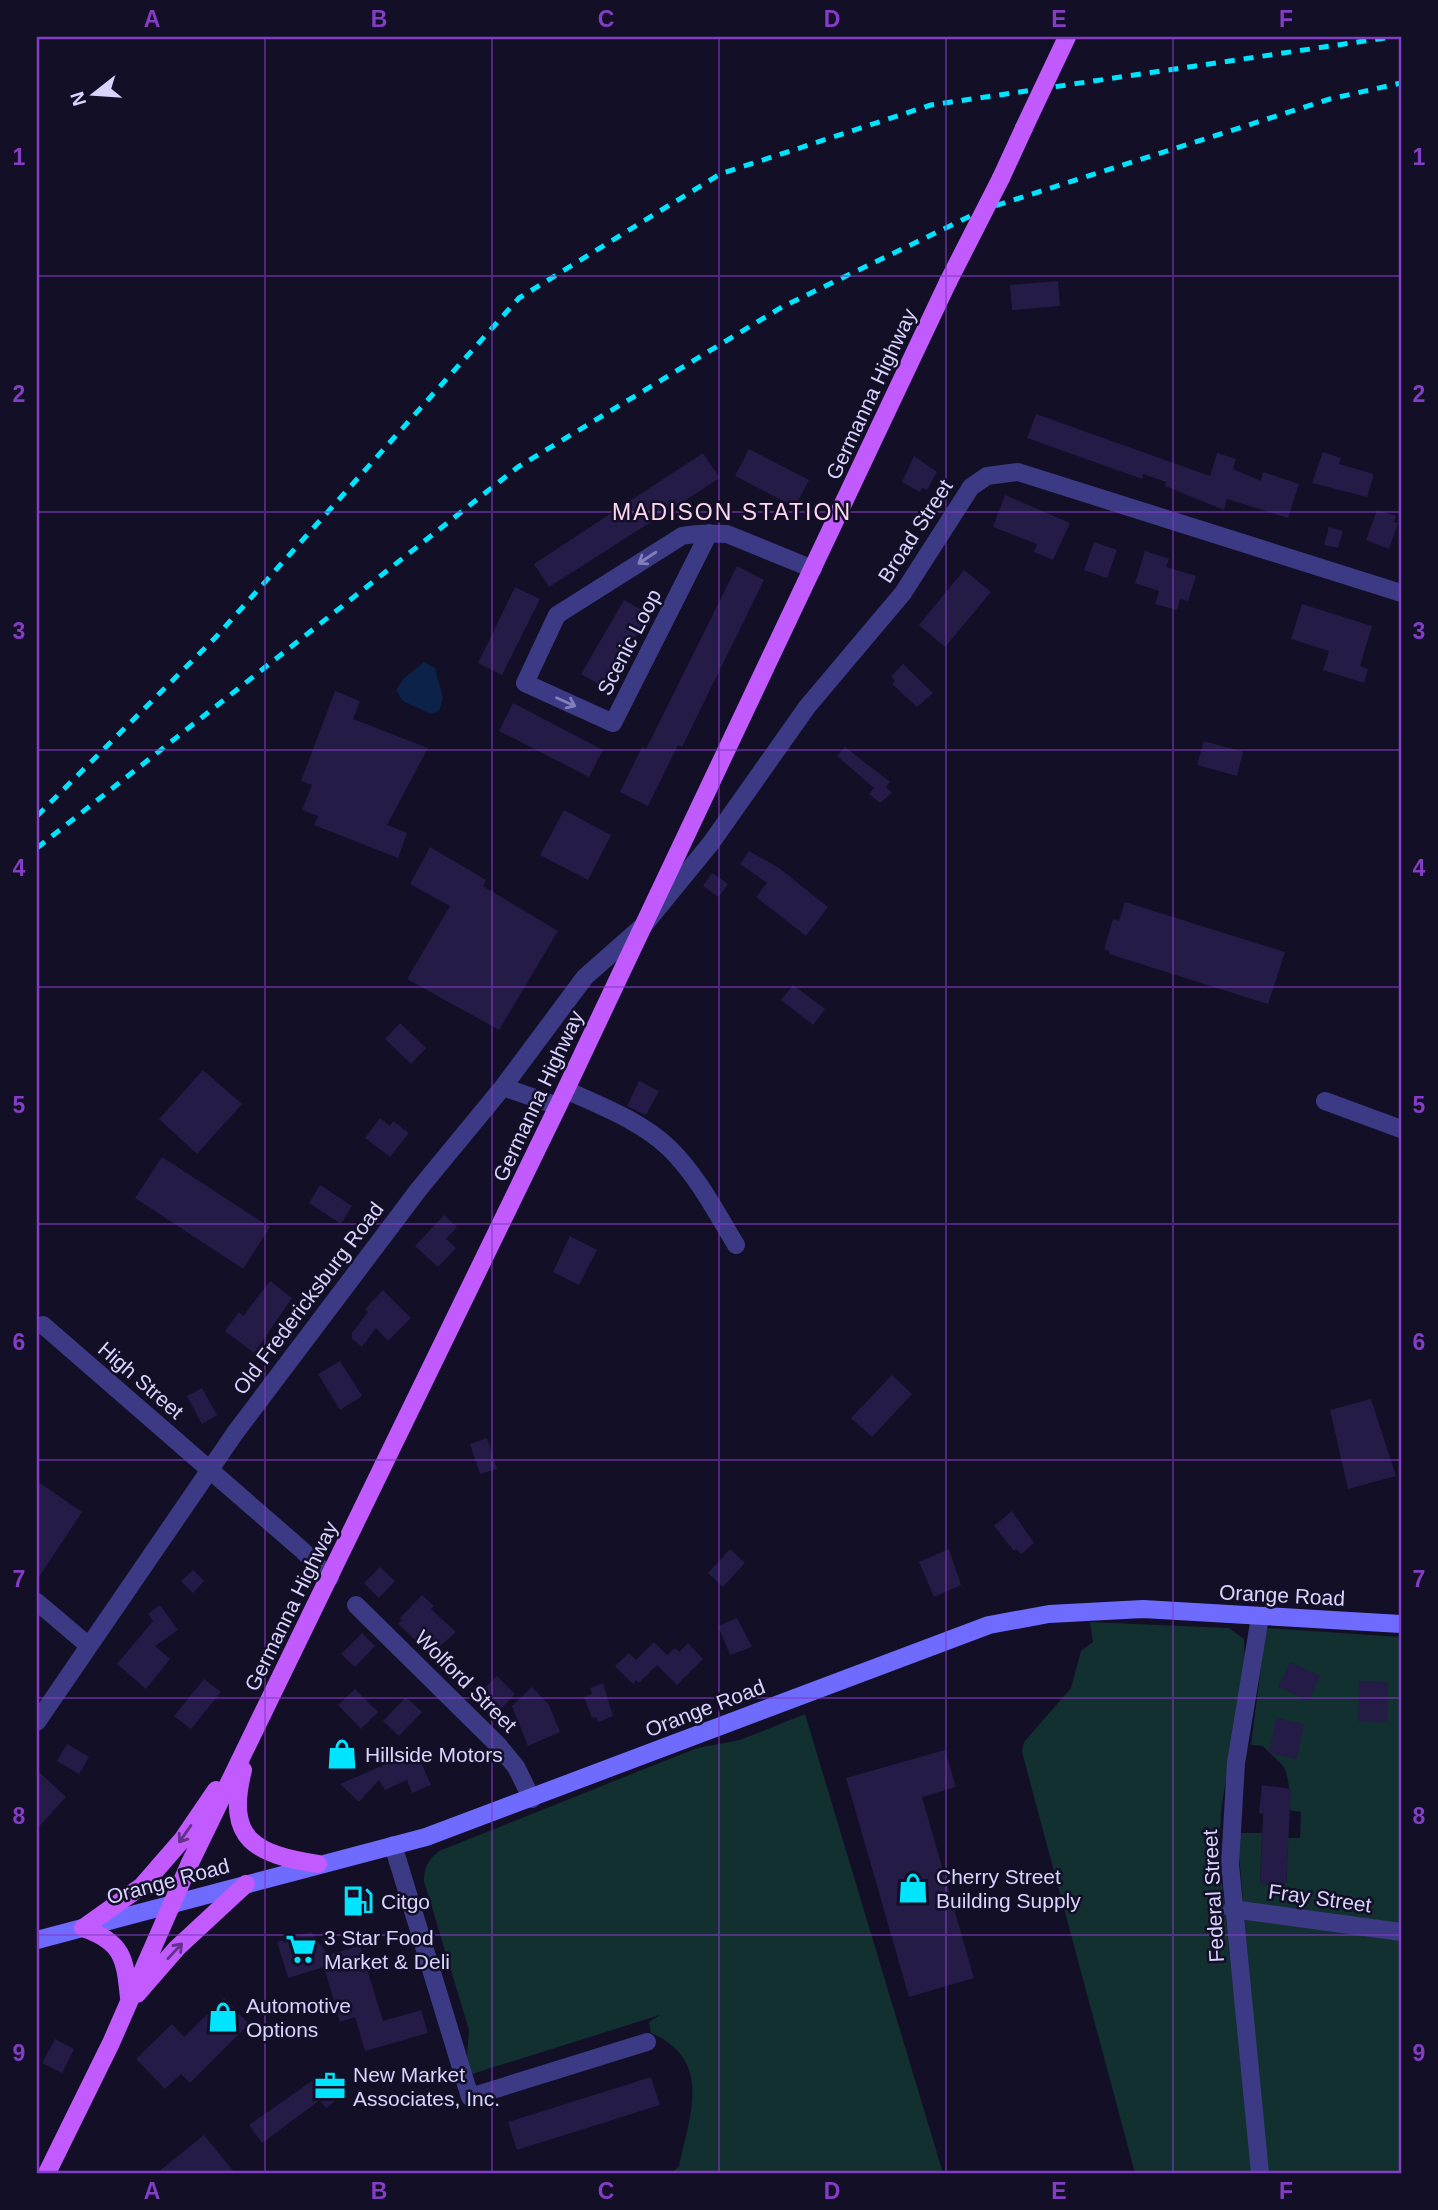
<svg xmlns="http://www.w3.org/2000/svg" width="1438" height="2210" font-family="Helvetica,sans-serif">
  <rect width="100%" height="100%" fill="#130f26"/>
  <path fill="#12302f" d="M1090,1622L1229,1628L1244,1639L1245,1661L1221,1811L1219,1856L1254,2173H1135L1022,1752L1024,1742L1071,1688L1081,1651L1093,1642Z
    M1266,1628L1401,1637V2173H1267L1237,1833H1262L1260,1884L1286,1885L1288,1838H1300L1301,1812L1288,1810C1290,1799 1290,1776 1283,1766C1278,1759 1269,1754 1263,1746L1251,1745Z
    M805,1714L943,2173H672L679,2166C690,2114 713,2060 651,2033L649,2022L660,2015L472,2074L467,2057L469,2030L424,1881C424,1867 428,1860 439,1851L697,1748L740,1740Z"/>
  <path fill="#0c2248" d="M424,662L435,668L443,698L439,711L431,714L403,701L396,690L404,678Z"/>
  <path fill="#241b47" d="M1058,281L1060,306L1012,310L1010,285Z
    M1036,414L1210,476L1217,453L1236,459L1233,469L1261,481L1263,472L1299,484L1288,518L1227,499L1224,510L1165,486L1166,482L1143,474L1142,479L1027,438Z
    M749,449L809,480L795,507L735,476Z
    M1323,452L1341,458L1339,464L1374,474L1367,497L1312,483Z
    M703,453L720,478L549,587L534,564Z
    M914,456L937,472L927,490L922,488L920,492L902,482Z
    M1005,495L1070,523L1053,560L1034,552L1037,544L993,527Z
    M1377,510L1396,516L1394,522L1398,523L1389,549L1366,540Z
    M1329,527L1343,531L1338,548L1324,545Z
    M1094,542L1117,550L1107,578L1084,570Z
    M1145,551L1169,559L1166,567L1196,576L1188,601L1180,599L1177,610L1155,604L1159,591L1135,583Z
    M737,566L764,580L682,747L678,745L648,806L620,792L642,747L646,749Z
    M964,570L991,592L945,647L919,625Z
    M515,587L540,599L502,675L478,663Z
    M624,600L649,614L606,688L581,674Z
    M1302,604L1372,626L1360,666L1368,669L1364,683L1323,670L1329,651L1291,639Z
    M903,664L933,693L917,707L892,684L895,681L891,676Z
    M335,691L360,701L353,719L428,748L387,825L407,833L398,858L314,825L318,816L302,810L312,785L301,781Z
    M513,703L603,750L589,777L499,731Z
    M1204,741L1243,752L1237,776L1197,765Z
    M845,747L890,782L886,787L892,793L880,803L869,794L874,788L837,756Z
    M564,810L611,835L588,880L540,855Z
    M430,847L486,880L483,886L558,931L499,1030L407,979L450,906L410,884Z
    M749,851L779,868L828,907L806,936L756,897L767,883L740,864Z
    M712,873L728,884L719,897L703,886Z
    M1125,902L1285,952L1268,1004L1109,954V951L1104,949L1113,919L1119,921Z
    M793,985L825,1009L813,1025L781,1000Z
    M400,1023L426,1048L411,1064L385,1039Z
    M203,1070L242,1104L197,1154L159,1119Z
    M639,1081L659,1091L646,1115L627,1106Z
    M380,1118L390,1126L393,1121L409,1133L390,1157L365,1138Z
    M162,1157L270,1227L243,1269L135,1198Z
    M320,1185L352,1206L341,1224L309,1203Z
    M444,1215L457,1227L446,1239L456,1248L438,1267L415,1246Z
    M570,1236L597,1250L579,1285L553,1272Z
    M270,1281L292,1298L254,1353L225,1331L239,1312L243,1316Z
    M383,1290L411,1318L388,1341L376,1328L362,1347L352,1339V1333L368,1312L365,1309Z
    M340,1361L362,1396L340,1410L318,1374Z
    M892,1375L912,1394L872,1437L851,1418Z
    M202,1388L217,1415L202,1424L187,1396Z
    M1371,1399L1396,1476L1348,1489L1330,1410Z
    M487,1438L497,1469L480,1474L470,1444Z
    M37,1481L82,1512L37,1580Z
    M1012,1511L1034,1543L1021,1554L1016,1549L1014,1551L994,1526Z
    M730,1549L745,1563L723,1587L708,1573Z
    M949,1549L961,1585L934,1597L919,1562Z
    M380,1567L395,1581L379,1598L364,1583Z
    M193,1570L204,1581L193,1593L181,1581Z
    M422,1595L434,1606L431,1609L456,1632L431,1654L398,1624L402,1620L400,1618Z
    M160,1605L178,1630L155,1646L170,1659L146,1689L117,1664L153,1621L148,1614Z
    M737,1618L752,1647L730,1655L718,1626Z
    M362,1633L375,1646L355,1667L341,1654Z
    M654,1642L667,1655L675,1648L679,1652L688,1643L703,1659L677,1685L657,1665L639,1683L636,1680L633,1684L615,1666L629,1653L636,1660Z
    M1290,1662L1320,1676L1309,1701L1278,1687Z
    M497,1676L515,1694L499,1711L482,1691Z
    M204,1679L221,1692L191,1729L174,1716Z
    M1359,1681L1388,1682L1387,1722L1358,1721Z
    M603,1683L613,1716L598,1722L596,1717L592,1718L584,1697L592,1694L590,1688Z
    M532,1687L549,1705L560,1732L528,1746L512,1706Z
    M355,1689L378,1712L361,1729L338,1705Z
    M406,1697L422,1712L399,1736L383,1721Z
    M1276,1718L1304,1724L1297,1759L1269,1753Z
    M67,1744L89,1757L79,1774L57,1761Z
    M945,1750L956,1787L922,1797L974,1978L909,1997L846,1778Z
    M416,1751L431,1785L412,1793L407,1780L385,1790L379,1780L359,1802L340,1784Z
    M37,1770L66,1797L37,1829Z
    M1262,1785L1291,1789L1286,1885L1260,1884L1263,1814L1259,1813Z
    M354,1890L369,1897L361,1912L347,1905Z
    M311,1932L328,1955L360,1946L383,2021L421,2010L428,2033L365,2051L355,2017L340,2022L324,1967L288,1978L277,1942Z
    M224,1998L249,2024L190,2083L181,2074L165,2089L136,2059L172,2024L184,2037Z
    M55,2039L74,2049L62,2073L42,2063Z
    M326,2071L344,2094L326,2108L320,2100L262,2143L249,2125Z
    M651,2077L660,2105L517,2150L508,2122Z
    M204,2135L235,2173H157Z"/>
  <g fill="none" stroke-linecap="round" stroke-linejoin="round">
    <path stroke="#3d3a85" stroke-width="18" d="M709,533L613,723L525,683L557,615L682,536C697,533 712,533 727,534L813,569
      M503,1087L558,1106
      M566,1090C601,1106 641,1121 669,1148C697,1175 716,1212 736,1245
      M1325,1101L1401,1129
      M43,1325L302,1550L330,1578
      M37,1602L89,1646
      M356,1605L498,1745L516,1767L532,1799
      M1260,1617L1236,1763L1230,1864L1260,2173
      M37,1722L235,1433L419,1189L503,1087L585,977L644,925L711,843L807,707L903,593L971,487L987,476L1018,472L1401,593
      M393,1845L470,2097L647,2042
      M1232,1909L1401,1932"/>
    <path stroke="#6f6bff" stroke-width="18" d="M37,1940L426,1837L989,1625L1049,1614L1143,1609L1401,1624"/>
    <path stroke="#c25bff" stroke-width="18" d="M1001,178L1024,128
      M243,1770C225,1841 256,1854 318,1864
      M83,1928L142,1886L182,1840L216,1790
      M83,1928C123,1942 125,1958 129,1998
      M137,1994L177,1948L246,1884
      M47,2173L111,2043L189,1865L558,1106L948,282"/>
    <path stroke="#00e5ff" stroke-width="5" stroke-dasharray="10 9" stroke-linecap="butt" d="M37,816L215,638L519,298L720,174L931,105L1392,37
      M37,848L518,467L782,307L985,209L1330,99L1401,83"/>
    <path stroke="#c25bff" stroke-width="18" d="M1024,128L1067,37
      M948,282L1001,178"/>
  </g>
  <defs><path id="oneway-shaft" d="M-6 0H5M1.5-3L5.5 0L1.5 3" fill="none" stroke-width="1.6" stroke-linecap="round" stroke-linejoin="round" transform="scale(1.75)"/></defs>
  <g stroke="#837fbc">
    <use href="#oneway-shaft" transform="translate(647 558) rotate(147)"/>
    <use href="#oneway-shaft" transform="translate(566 702) rotate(24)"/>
  </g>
  <g stroke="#623188">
    <use href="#oneway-shaft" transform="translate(185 1834) rotate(125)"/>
    <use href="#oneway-shaft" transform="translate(175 1951) rotate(-47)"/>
  </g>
  <path fill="none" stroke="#843dc5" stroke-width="2" stroke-opacity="0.55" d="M265,37V2173M492,37V2173M719,37V2173M946,37V2173M1173,37V2173M37,276H1401M37,512H1401M37,750H1401M37,987H1401M37,1224H1401M37,1460H1401M37,1698H1401M37,1935H1401"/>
  <defs>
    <g id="shop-bare" transform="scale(2.415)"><path d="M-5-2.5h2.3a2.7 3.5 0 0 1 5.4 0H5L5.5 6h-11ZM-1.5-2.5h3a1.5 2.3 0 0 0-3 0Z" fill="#00e5ff" stroke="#130f26" stroke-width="2.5" paint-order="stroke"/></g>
    <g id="fuel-bare" transform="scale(2.415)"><path d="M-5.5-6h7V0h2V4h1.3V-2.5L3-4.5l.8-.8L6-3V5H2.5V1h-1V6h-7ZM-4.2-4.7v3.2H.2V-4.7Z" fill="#00e5ff" stroke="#130f26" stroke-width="2.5" paint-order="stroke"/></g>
    <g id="supermarket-bare" transform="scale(2.415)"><path d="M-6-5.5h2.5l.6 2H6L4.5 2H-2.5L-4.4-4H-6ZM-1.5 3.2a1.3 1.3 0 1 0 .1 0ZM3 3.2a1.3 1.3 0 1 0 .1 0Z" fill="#00e5ff" stroke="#130f26" stroke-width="2.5" paint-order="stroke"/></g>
    <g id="office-bare" transform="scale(2.415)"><path d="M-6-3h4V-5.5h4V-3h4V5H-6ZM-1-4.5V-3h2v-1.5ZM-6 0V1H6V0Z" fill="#00e5ff" stroke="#130f26" stroke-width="2.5" paint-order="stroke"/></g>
  </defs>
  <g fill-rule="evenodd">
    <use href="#shop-bare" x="342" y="1754"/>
    <use href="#shop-bare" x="913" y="1888"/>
    <use href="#fuel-bare" x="358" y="1901"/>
    <use href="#supermarket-bare" x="301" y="1949"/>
    <use href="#shop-bare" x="223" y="2017"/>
    <use href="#office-bare" x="330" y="2086"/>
  </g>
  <g text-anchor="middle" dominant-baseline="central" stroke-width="5" stroke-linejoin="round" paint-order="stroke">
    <g font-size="21" fill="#d9d4ff" stroke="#130f26">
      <text transform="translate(871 394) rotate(-65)">Germanna Highway</text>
      <text transform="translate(915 531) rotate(-57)">Broad Street</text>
      <text transform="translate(629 642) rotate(-63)">Scenic Loop</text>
      <text transform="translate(538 1096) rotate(-65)">Germanna Highway</text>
      <text transform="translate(308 1298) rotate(-53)">Old Fredericksburg Road</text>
      <text transform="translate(141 1380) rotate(41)">High Street</text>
      <text transform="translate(1282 1595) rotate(3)">Orange Road</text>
      <text transform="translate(291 1606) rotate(-64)">Germanna Highway</text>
      <text transform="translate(466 1681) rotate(45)">Wolford Street</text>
      <text transform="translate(705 1708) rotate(-21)">Orange Road</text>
      <text transform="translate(168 1881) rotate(-15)">Orange Road</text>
      <text transform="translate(1213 1896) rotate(-93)">Federal Street</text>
      <text transform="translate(1320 1898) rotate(8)">Fray Street</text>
    </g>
    <g font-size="21" fill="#d9d4ff" stroke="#130f26" text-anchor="start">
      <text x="365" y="1754">Hillside Motors</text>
      <text x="936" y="1876">Cherry Street<tspan x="936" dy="24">Building Supply</tspan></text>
      <text x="381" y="1901">Citgo</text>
      <text x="324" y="1937">3 Star Food<tspan x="324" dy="24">Market &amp; Deli</tspan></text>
      <text x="246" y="2005">Automotive<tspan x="246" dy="24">Options</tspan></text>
      <text x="353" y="2074">New Market<tspan x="353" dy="24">Associates, Inc.</tspan></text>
    </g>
    <g font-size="23" letter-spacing="2" fill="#ffd6f0" stroke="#130f26">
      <text x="732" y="512">MADISON STATION</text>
    </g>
  </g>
  <rect width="1438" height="2210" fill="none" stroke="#130f26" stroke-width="77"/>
  <g transform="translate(94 94) rotate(253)" stroke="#130f26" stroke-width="5" paint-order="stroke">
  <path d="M0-5L12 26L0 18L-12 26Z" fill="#d9d4ff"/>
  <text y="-10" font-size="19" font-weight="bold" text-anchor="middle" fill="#d9d4ff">N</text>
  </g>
  <rect x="38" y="38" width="1362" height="2134" fill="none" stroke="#843dc5" stroke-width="2.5"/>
  <g font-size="23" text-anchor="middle" font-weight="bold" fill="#843dc5">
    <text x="152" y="27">A</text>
    <text x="379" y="27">B</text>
    <text x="606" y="27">C</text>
    <text x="832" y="27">D</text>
    <text x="1059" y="27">E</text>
    <text x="1286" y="27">F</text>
    <text x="19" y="165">1</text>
    <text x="1419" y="165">1</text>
    <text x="19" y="402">2</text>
    <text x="1419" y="402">2</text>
    <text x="19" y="639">3</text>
    <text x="1419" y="639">3</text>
    <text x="19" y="876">4</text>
    <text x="1419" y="876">4</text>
    <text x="19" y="1113">5</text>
    <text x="1419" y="1113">5</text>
    <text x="19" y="1350">6</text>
    <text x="1419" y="1350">6</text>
    <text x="19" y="1587">7</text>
    <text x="1419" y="1587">7</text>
    <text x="19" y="1824">8</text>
    <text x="1419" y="1824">8</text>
    <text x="19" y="2061">9</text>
    <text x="1419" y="2061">9</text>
    <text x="152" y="2199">A</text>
    <text x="379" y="2199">B</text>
    <text x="606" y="2199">C</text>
    <text x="832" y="2199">D</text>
    <text x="1059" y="2199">E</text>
    <text x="1286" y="2199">F</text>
  </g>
</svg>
